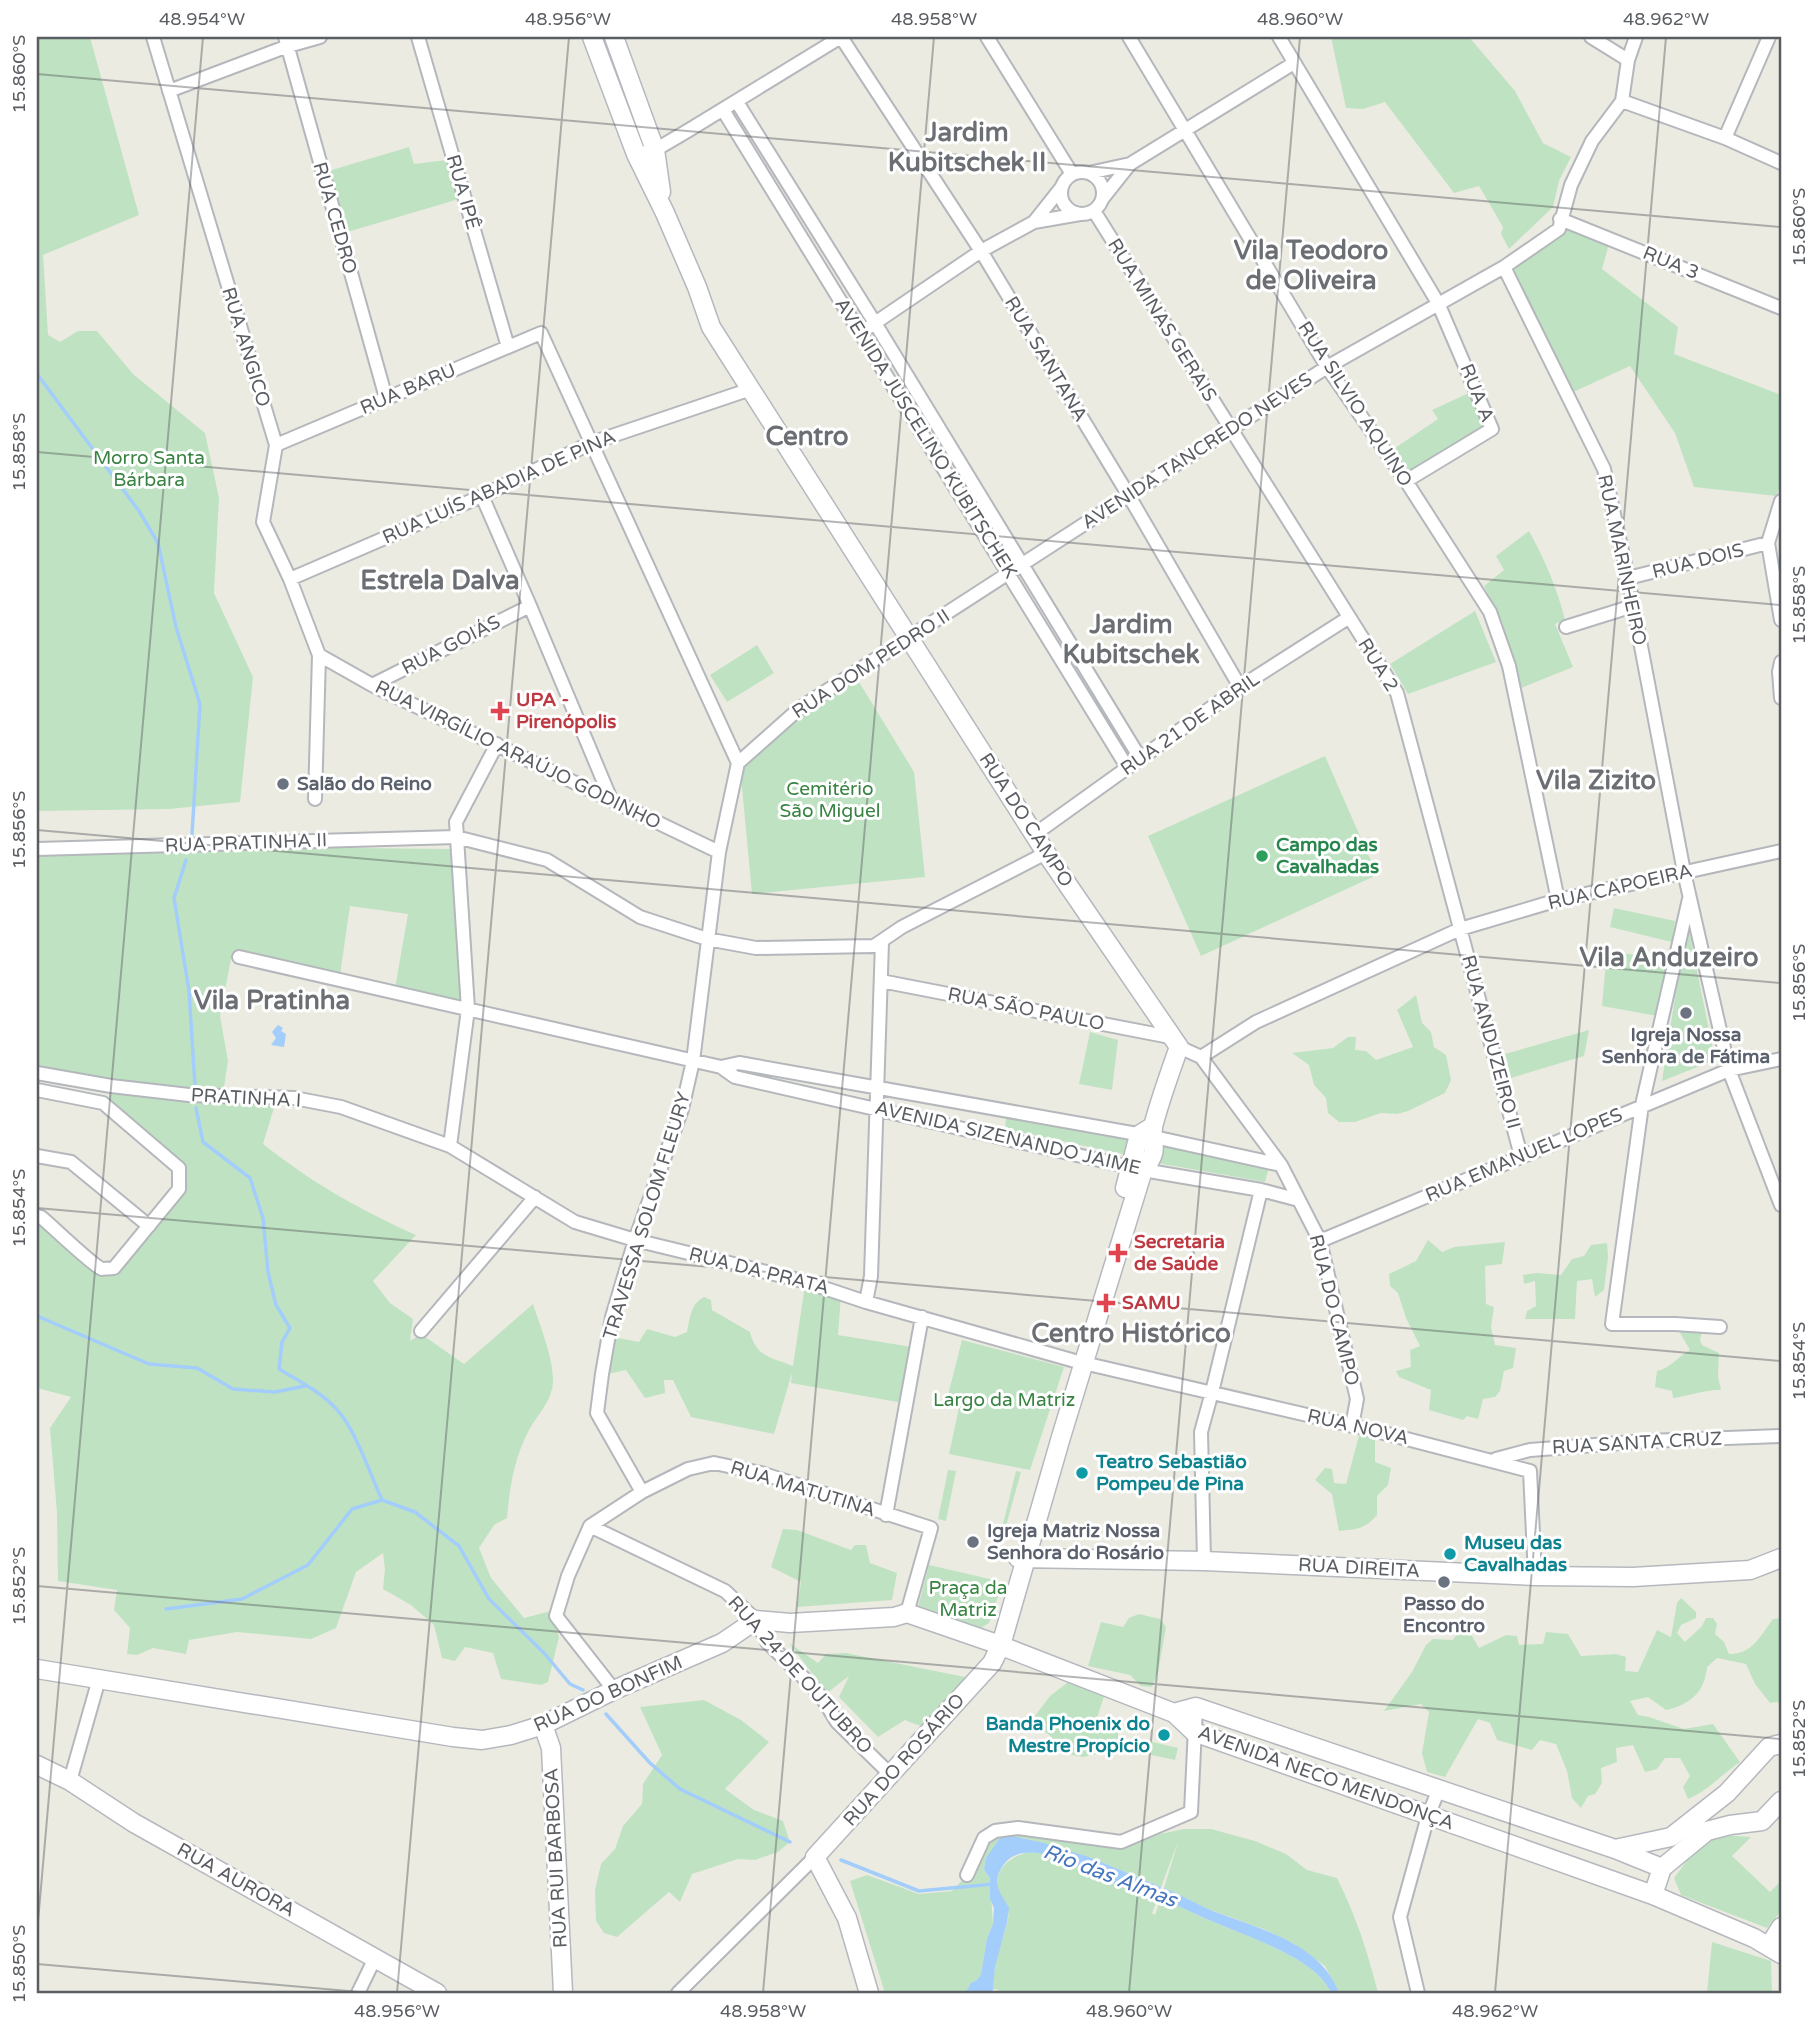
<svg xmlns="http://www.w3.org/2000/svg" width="1818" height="2030" font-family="'Varela Round',sans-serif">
  <rect width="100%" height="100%" fill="#ecebe2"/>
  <path fill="#bfe3c2" d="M37,37H90L139,215L43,255L48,335L60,342L78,331H97L133,374L205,433L219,498L214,593L253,677L240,802L169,809L37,811Z
    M1331,37H1469L1515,91L1543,143L1571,157L1559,181L1553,207L1509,249L1501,234L1503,227L1479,186L1454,193L1385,102L1363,109L1346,108Z
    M409,147L414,164L447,160L459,199L344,233L325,172Z
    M1566,226L1609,244L1602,269L1678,327L1674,354L1781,395V486L1776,496L1694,487L1675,433L1630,366L1571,393L1510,270Z
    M1469,393L1486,427L1409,472L1395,448L1438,419L1432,410Z
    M1529,531C1545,560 1557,588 1565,620L1555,624L1573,667L1521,688L1502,622L1484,586L1504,570L1496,556Z
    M1475,611L1496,662L1408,694L1390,664Z
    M757,645L774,673L727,702L710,675Z
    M856,677L914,772L925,877L752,894L740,766L802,711Z
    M1325,756L1377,875L1201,956L1148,836Z
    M247,847L450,849L462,1006L395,988L408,914L350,906L340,975L232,954L220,1016L228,1061L223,1093L277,1098L263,1144C311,1182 360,1210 416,1235L373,1281L390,1303L413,1319L410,1341L421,1334L464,1364L533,1304C540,1325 554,1360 553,1382C552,1401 538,1414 529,1430C514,1459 510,1485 507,1518L494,1525L479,1548L491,1578L524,1618L551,1611L559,1637L548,1682L541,1685L501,1679L493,1653L465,1647L455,1661L442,1658L434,1625L411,1605L383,1589L385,1569L383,1553L356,1572L336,1628L311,1639L237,1632L189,1640L186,1654L153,1648L137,1655L127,1654L130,1628L114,1610L117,1590L58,1581L57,1513L50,1428L71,1397L37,1388V1218L113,1271L182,1191L180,1167L108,1101L112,1084L37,1072V851Z
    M1614,908L1675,921L1672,942L1610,927Z
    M1687,920L1715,1060L1662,1081Z
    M1607,950L1668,961L1657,1016L1602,1006Z
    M1416,995L1422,1023L1431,1032L1434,1047L1446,1055L1451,1080L1445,1093L1408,1111L1397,1114L1381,1113L1355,1122H1339L1328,1113L1326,1098L1314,1085L1309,1065L1292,1053L1333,1048L1348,1037H1356L1355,1050L1366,1051L1376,1060L1413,1047L1397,1010Z
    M1589,1030L1584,1056L1511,1078L1505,1054Z
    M1090,1032L1118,1040L1112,1090L1079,1084Z
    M1006,1117L1131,1139L1127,1155L1005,1129Z
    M1160,1144L1269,1167L1265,1182L1157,1163Z
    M1428,1240L1442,1252L1454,1247L1505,1242L1502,1264L1485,1266L1486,1304L1494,1307L1491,1327L1495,1345L1516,1348L1513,1368L1504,1371L1500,1391L1495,1397L1483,1399L1478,1419L1467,1416L1463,1420L1429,1410L1431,1390L1399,1377L1396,1371L1411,1367L1410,1350L1420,1346L1406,1318L1398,1293L1390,1286L1389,1274L1416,1261Z
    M1607,1243L1608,1257L1604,1290L1595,1297L1592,1279L1577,1281L1575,1319H1525L1527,1311L1536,1306L1535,1281L1524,1284L1523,1275L1537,1273L1561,1275L1572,1259L1584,1256L1591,1245Z
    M805,1285L841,1295L838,1335L912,1347L903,1403L791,1383L792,1373L774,1434L691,1417L673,1380H664L665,1393L645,1398L626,1370L608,1374L613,1337L639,1342L647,1329L675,1337L687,1332C690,1319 690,1304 704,1297L711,1300L712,1310L750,1332C756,1357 771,1357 793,1366Z
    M1676,1326L1703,1327L1700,1340L1702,1345L1719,1353L1718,1376L1721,1390C1709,1389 1687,1396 1673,1398L1672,1391L1655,1387L1657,1371C1669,1369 1679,1356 1690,1350Z
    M962,1340L1064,1367L1030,1470L949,1454L959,1408L946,1403Z
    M1360,1432L1375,1433V1462L1391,1468L1388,1485L1377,1496V1515C1364,1530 1357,1529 1339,1531L1332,1494L1315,1480L1325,1468L1332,1469L1334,1483L1346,1484Z
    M948,1470L956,1471L946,1521L938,1519Z
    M1016,1471L1021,1472L1004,1533L1001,1532Z
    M783,1529L797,1530L851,1550L855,1545H866L870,1563L897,1573L892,1600L797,1607L801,1582L771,1567Z
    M929,1565L1003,1582L989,1623L981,1628L919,1610L918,1607Z
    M1681,1598L1696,1612V1618L1681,1625L1677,1633L1685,1642L1702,1626L1706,1618H1713L1717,1624L1715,1634L1724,1642L1729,1654C1753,1654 1760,1636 1773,1619L1781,1618V1704L1777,1702L1770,1703L1755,1684L1746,1664L1717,1658L1707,1667C1705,1692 1690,1705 1666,1710L1648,1697L1630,1701L1638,1715L1649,1717L1684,1729L1713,1724L1740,1762C1722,1774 1708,1791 1688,1799L1683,1787L1690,1776L1680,1758H1665L1657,1769L1645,1772L1633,1745L1616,1748L1617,1762L1601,1768L1602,1783L1595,1794L1588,1796L1581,1808L1572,1798L1567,1771L1556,1744L1540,1740L1532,1750L1497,1740L1490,1723L1478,1719L1445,1777L1427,1772L1422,1753L1429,1712L1421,1704L1384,1711L1412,1672L1426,1645L1433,1639L1453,1640L1458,1632L1472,1636L1479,1648L1506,1635L1517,1636L1519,1645L1543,1644L1546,1632L1568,1634L1581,1656L1616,1654L1626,1657L1625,1671L1638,1672L1657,1630L1671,1637L1677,1603Z
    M1139,1614L1160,1619L1166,1627L1158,1672L1152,1687L1141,1686L1130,1675L1088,1666L1101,1622L1123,1627L1129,1618Z
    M789,1643L818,1663L826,1654L846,1653L970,1678L925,1728L905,1720L878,1737L839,1697L849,1676L827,1693Z
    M1072,1679L1106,1690L1097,1718L1118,1723V1743L1110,1751L1083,1757L1072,1755L1032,1720L1050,1696Z
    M704,1700L741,1720L769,1742L725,1789L754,1810L783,1821L790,1842L778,1852L755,1860L738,1859L692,1874L680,1902L669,1892L617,1937L604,1933L596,1921L595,1890L601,1864L615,1849L623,1826L642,1804L643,1784L662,1755L640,1707Z
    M1144,1740L1178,1748L1175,1760L1142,1753Z
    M1184,1829H1211L1255,1841L1286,1854L1307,1870L1337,1878C1356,1916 1368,1953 1378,1993H1339L1325,1966L1293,1943L1266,1930L1208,1909L1164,1888L1178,1842L1161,1887L1089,1857L1023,1838L985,1863L984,1870L990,1878L993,1924L987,1938L981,1974L977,1980L971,1983L965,1993H885L850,1881L867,1875L919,1894L952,1891L967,1875L995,1831L1121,1842Z
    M1720,1835L1751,1837L1732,1856L1770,1892L1781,1881V1911L1767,1928L1681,1895L1674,1878L1703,1839Z
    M1031,1852C1073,1853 1115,1888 1158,1898L1152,1913L1155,1915L1161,1898C1181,1907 1201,1917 1221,1925C1253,1939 1317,1959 1331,1993H1003L996,1989L993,1990C994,1979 994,1968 997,1957C1000,1944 1006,1932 1008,1919C1011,1902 1000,1903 998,1889C994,1867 1012,1855 1031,1852Z
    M1712,1942L1771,1961L1772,1993H1707Z"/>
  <path fill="#a3cdfb" d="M278,1025L283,1028L281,1031L286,1034L284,1047L271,1045L276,1038L272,1032Z
    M1013,1836L1044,1843L1089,1857L1161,1887L1158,1898C1149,1896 1140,1894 1131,1891C1103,1879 1031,1832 1005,1863C990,1882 1000,1892 1009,1908L1007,1923L995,1967L993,1990L989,1993H965L971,1983L977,1980L981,1974L987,1938L993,1924L994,1908L990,1899V1878L984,1870L986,1858L1000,1838Z
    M1164,1888C1179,1894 1193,1902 1208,1909C1254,1928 1320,1940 1339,1993H1331C1317,1959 1253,1939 1221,1925C1201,1917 1181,1907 1161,1898Z"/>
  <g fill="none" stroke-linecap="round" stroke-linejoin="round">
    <path stroke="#a3cdfb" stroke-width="3.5" d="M37,374L139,511L158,543L176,627L200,704L192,834
      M186,860L174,898L189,991L195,1086
      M196,1108L203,1142L250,1178L263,1218L268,1272L276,1305L290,1328L282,1342L279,1369C299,1381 323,1393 338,1411C355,1429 371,1476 382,1500L415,1512L459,1546L489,1599L544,1653L570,1684L583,1690
      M37,1316L149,1364L197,1368L233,1389L275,1392L305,1386
      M166,1609L242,1599L308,1565L352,1509L382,1500
      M606,1714L650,1763L680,1789L790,1842
      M841,1860L919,1891L994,1884"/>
    <g stroke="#b4b7bc" stroke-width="16">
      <path id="street" d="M153,37L276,445L263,522L290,579L319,655L315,799
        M285,37L386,398
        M418,37L508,347
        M841,37L981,251L1129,496L1240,687
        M987,37L1072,174
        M1129,37L1327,367L1406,481L1490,612L1509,666L1558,900
        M1279,37L1438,303L1492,429L1406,481
        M1591,37L1628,60
        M169,91L288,46L320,37
        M1622,101L1725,138L1781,163
        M737,102L875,323L1140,758
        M723,110L1127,767
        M1725,138L1769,37
        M636,154L655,150L689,130L841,37
        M1061 193a21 21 0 1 1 42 0a21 21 0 1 1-42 0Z
        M1089,173L1130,164
        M1103,198L1130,164L1294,63
        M1094,211L1397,693L1521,1156
        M1560,219L1781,308
        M1034,222L1061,188
        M1504,267L1604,469L1628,578L1684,872L1729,1070L1781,1205
        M869,327L981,251L1034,222L1080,214
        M276,445L541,333L738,763
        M482,496L530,606L610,797
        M1781,501L1768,543L1781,620
        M1628,578L1768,543
        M290,579L482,496L591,443L751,389
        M1566,627L1633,606
        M319,655L372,685L719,852
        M1781,662L1779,672L1781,698
        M372,685L530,606
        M738,763L800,708L1327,367L1504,267L1559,229L1571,185L1592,141L1622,101L1628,60L1636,37
        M1035,834L1240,687L1348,618
        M37,849L456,837L547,860L640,917L707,939L756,948L874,946L902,927L1046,853
        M1689,899L1642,1105L1612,1324H1675L1720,1327
        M239,957L721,1067L735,1077L1143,1170L1261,1190L1299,1200
        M881,981L1170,1037
        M1179,1047L1201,1057L1281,1165L1320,1241L1357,1399L1352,1426
        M1201,1057L1256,1022L1460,929L1558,900L1781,851
        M721,1067L739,1063L1154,1137L1281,1165
        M37,1073L111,1086L189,1095L294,1098L341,1107L450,1146L575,1222L635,1240L803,1281L866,1302L1075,1361L1376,1431L1530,1471L1535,1576
        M37,1090L103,1103L179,1168V1189L114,1268C112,1268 103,1269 102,1269C93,1266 52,1226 41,1217L37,1216
        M450,1146L468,1009L456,822L497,744
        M37,1156L71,1162L149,1226
        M1320,1241L1729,1070L1781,1059
        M866,1302L871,1276L882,942
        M421,1331L535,1197
        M1496,1459L1530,1450L1647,1441L1781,1436
        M642,1492L597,1413L602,1374L612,1317L635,1240L682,1109L693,1061L719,852L738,763
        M886,1515L922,1317
        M590,1526L725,1591L756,1620L767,1642L809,1683L823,1699L837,1722L891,1775
        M1204,1561L1201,1432L1212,1392L1261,1190
        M614,1690L556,1616L568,1576L590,1526L642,1492L688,1469L714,1463L761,1473L931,1528L907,1613
        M70,1781L99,1679
        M967,1875L984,1838L995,1831L1018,1828L1121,1842L1191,1812L1196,1707
        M358,1993L375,1958
        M678,1993L815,1857
        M1418,1993L1400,1917L1428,1816L1439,1789"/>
    </g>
    <g stroke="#b5b8be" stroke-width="21">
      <path id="secondary" d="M592,37L636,154L665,213L697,287L711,327L1046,853L1179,1047C1170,1072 1161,1097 1154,1123C1148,1143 1163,1147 1143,1170L1061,1437L1001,1645L992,1663L815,1857L847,1918L869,1993
        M614,37L655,150L661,192
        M1125,1188L1139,1135L1152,1127
        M1018,1558L1204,1561L1535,1576L1633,1577L1750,1570L1781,1558
        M37,1669L453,1737L482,1740L511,1735L543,1725L614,1690L722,1643L756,1620L790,1623L894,1617L907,1613L994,1643L1174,1713L1194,1732L1653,1895L1754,1938L1781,1954
        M1174,1713L1196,1707L1615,1849L1662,1868
        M543,1725L551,1748L563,1993
        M37,1765L70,1781L134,1823L437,1993
        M1615,1849L1671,1837L1727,1793L1769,1747L1781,1744
        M1653,1895L1662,1868L1707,1831L1730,1825L1762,1821L1781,1801
        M1769,1946L1781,1927"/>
    </g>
    <use href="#street" stroke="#fff" stroke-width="12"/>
    <use href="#secondary" stroke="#fff" stroke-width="18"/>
  </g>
  <path fill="none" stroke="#5a5d62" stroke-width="2" stroke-opacity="0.45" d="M37,74L1781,227M37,452L1781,605M37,830L1781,983M37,1208L1781,1361M37,1586L1781,1739M37,1933L203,37M37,1964L371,1993M397,1993L569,37M763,1993L934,37M1129,1993L1300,37M1495,1993L1666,37"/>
  <g fill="#e0444e" stroke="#fff" stroke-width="2.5">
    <path d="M496.5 700.5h7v7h7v7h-7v7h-7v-7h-7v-7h7z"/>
    <path d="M1114.5 1242.5h7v7h7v7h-7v7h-7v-7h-7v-7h7z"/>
    <path d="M1102.5 1292.5h7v7h7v7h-7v7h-7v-7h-7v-7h7z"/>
  </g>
  <g fill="#6b7280" stroke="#fff" stroke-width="2.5">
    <circle cx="283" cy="784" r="7"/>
    <circle cx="1686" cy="1013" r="7"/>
    <circle cx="973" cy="1542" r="7"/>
    <circle cx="1444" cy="1582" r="7"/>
  </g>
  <circle fill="#2e9e5b" stroke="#fff" stroke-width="2.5" cx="1262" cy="856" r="7"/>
  <g fill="#0f9aa8" stroke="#fff" stroke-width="2.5">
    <circle cx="1082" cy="1473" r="7"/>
    <circle cx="1450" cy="1554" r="7"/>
    <circle cx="1164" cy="1735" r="7"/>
  </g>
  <g text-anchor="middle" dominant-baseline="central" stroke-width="6" stroke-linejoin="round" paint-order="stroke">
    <g font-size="19" fill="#5a5d62" stroke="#fff">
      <text transform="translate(463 192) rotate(74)">RUA IPÊ</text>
      <text transform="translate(335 218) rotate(74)">RUA CEDRO</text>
      <text transform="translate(1671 263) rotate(22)">RUA 3</text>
      <text transform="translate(1162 320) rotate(58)">RUA MINAS GERAIS</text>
      <text transform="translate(246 347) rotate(73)">RUA ANGICO</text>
      <text transform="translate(1046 359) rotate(59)">RUA SANTANA</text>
      <text transform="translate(408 389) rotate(-23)">RUA BARU</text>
      <text transform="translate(1477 393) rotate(68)">RUA A</text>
      <text transform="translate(1355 404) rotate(57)">RUA SILVIO AQUINO</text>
      <text transform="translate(926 438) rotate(58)">AVENIDA JUSCELINO KUBITSCHEK</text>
      <text transform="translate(1197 451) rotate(-33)">AVENIDA TANCREDO NEVES</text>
      <text transform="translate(499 487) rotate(-24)">RUA LUÍS ABADIA DE PINA</text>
      <text transform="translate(1622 560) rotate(78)">RUA MARINHEIRO</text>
      <text transform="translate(1698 561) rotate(-14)">RUA DOIS</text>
      <text transform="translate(451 645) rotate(-27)">RUA GOIÁS</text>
      <text transform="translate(871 664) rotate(-33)">RUA DOM PEDRO II</text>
      <text transform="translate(1378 665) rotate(58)">RUA 2</text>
      <text transform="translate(1190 724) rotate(-35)">RUA 21 DE ABRIL</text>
      <text transform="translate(518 755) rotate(26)">RUA VIRGÍLIO ARAÚJO GODINHO</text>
      <text transform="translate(1026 820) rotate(57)">RUA DO CAMPO</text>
      <text transform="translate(246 843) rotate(-2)">RUA PRATINHA II</text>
      <text transform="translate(1620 887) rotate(-13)">RUA CAPOEIRA</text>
      <text transform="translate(1026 1009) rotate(11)">RUA SÃO PAULO</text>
      <text transform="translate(1491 1042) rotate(75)">RUA ANDUZEIRO II</text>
      <text transform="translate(246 1098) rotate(3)">PRATINHA I</text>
      <text transform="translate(1008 1138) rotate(13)">AVENIDA SIZENANDO JAIME</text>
      <text transform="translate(1524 1155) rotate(-23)">RUA EMANUEL LOPES</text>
      <text transform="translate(647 1216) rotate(-73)">TRAVESSA SOLOM FLEURY</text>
      <text transform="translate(759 1271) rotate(14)">RUA DA PRATA</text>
      <text transform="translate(1334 1310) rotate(76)">RUA DO CAMPO</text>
      <text transform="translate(1358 1427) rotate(13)">RUA NOVA</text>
      <text transform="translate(1637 1443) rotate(-3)">RUA SANTA CRUZ</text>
      <text transform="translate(803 1489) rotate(17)">RUA MATUTINA</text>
      <text transform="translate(1359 1568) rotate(3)">RUA DIREITA</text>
      <text transform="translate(800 1675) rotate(48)">RUA 24 DE OUTUBRO</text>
      <text transform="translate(608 1694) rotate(-24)">RUA DO BONFIM</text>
      <text transform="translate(904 1760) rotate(-48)">RUA DO ROSÁRIO</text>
      <text transform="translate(1326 1778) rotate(20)">AVENIDA NECO MENDONÇA</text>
      <text transform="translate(556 1858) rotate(-93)">RUA RUI BARBOSA</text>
      <text transform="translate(236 1880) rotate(29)">RUA AURORA</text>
    </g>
    <g font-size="19" fill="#388342" stroke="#fff">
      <text x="149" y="458">Morro Santa<tspan x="149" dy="22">Bárbara</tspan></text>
      <text x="830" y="789">Cemitério<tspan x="830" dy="22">São Miguel</tspan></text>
      <text x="1004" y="1400">Largo da Matriz</text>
      <text x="968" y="1588">Praça da<tspan x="968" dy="22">Matriz</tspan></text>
    </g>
    <g font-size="19" font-weight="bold" fill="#be3a42" stroke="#fff" text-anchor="start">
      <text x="516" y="700">UPA -<tspan x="516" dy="22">Pirenópolis</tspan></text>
      <text x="1134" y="1242">Secretaria<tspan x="1134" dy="22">de Saúde</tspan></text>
      <text x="1122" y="1303">SAMU</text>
    </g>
    <g font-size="19" font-weight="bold" fill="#5b616d" stroke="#fff" text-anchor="start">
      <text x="297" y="784">Salão do Reino</text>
      <text x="1686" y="1035" text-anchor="middle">Igreja Nossa<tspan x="1686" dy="22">Senhora de Fátima</tspan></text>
      <text x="987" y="1531">Igreja Matriz Nossa<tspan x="987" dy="22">Senhora do Rosário</tspan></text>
      <text x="1444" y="1604" text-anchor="middle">Passo do<tspan x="1444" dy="22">Encontro</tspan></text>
    </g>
    <g font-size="19" font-weight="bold" fill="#27864d" stroke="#fff" text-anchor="start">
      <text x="1276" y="845">Campo das<tspan x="1276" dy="22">Cavalhadas</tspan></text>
    </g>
    <g font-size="19" font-weight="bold" fill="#0d838f" stroke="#fff" text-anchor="start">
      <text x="1096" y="1462">Teatro Sebastião<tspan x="1096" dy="22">Pompeu de Pina</tspan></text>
      <text x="1464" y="1543">Museu das<tspan x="1464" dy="22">Cavalhadas</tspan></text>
      <text x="1150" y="1724" text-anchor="end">Banda Phoenix do<tspan x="1150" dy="22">Mestre Propício</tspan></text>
    </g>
    <g font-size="21" font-style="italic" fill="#4676be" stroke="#fff">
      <text transform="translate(1110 1876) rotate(21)">Rio das Almas</text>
    </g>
    <g font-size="26" font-weight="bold" fill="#6b6f74" stroke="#fff">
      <text x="967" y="132">Jardim<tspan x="967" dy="30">Kubitschek II</tspan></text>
      <text x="1311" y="250">Vila Teodoro<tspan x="1311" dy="30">de Oliveira</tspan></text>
      <text x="807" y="436">Centro</text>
      <text x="440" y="580">Estrela Dalva</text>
      <text x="1131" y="624">Jardim<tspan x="1131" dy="30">Kubitschek</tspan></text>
      <text x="1596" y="780">Vila Zizito</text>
      <text x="1669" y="957">Vila Anduzeiro</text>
      <text x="272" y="1000">Vila Pratinha</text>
      <text x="1131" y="1333">Centro Histórico</text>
    </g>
  </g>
  <rect width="1818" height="2030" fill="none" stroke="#ffffff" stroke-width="77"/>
  <rect x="38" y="38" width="1742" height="1954" fill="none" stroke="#5a5d62" stroke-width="2.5"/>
  <g font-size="18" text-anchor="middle" fill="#5a5d62">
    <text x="202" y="25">48.954°W</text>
    <text x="568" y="25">48.956°W</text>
    <text x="934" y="25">48.958°W</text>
    <text x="1300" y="25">48.960°W</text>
    <text x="1666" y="25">48.962°W</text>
    <text transform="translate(19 74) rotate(-90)" y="6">15.860°S</text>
    <text transform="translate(1799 227) rotate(-90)" y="6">15.860°S</text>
    <text transform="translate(19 452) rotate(-90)" y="6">15.858°S</text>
    <text transform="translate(1799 605) rotate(-90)" y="6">15.858°S</text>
    <text transform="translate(19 830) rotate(-90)" y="6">15.856°S</text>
    <text transform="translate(1799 983) rotate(-90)" y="6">15.856°S</text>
    <text transform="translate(19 1208) rotate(-90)" y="6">15.854°S</text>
    <text transform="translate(1799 1361) rotate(-90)" y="6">15.854°S</text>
    <text transform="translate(19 1586) rotate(-90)" y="6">15.852°S</text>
    <text transform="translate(1799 1739) rotate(-90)" y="6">15.852°S</text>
    <text transform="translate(19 1964) rotate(-90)" y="6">15.850°S</text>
    <text x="397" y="2017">48.956°W</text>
    <text x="763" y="2017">48.958°W</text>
    <text x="1129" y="2017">48.960°W</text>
    <text x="1495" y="2017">48.962°W</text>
  </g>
</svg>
